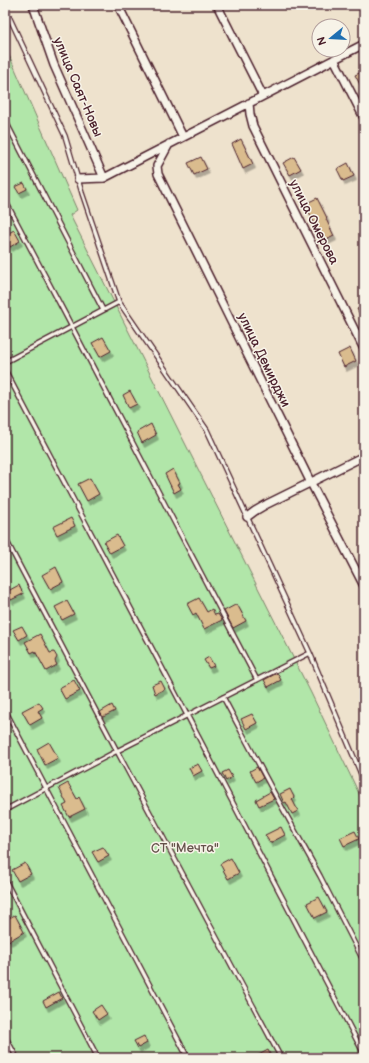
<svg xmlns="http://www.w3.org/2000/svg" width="369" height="1063" font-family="'Balsamiq Sans',sans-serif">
  <defs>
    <filter id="shadow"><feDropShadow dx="2.5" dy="4.5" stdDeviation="0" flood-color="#0004"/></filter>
  </defs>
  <rect width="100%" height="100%" fill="#eee2cd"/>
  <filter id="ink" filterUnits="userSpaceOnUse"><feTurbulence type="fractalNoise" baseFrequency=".025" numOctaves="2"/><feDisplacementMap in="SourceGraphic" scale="8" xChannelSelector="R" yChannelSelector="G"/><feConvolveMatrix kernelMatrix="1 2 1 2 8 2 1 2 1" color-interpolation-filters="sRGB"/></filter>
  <g filter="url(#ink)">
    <path fill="#b1e6a9" stroke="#7e826a" d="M5,46L77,210L70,215L311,693L364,804V1058H5Z"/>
    <path fill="#dabc8e" stroke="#4a1f2b" filter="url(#shadow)" d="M364,71V92L355,75Z
      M241,139L253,164L243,169L232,144Z
      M201,157L207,169L194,175L188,163Z
      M294,157L301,169L290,175L283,163Z
      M348,163L354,176L343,181L337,169Z
      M24,183L27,189L19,193L15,187Z
      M317,198L327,218L326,219L334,236L322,242L315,228H317L305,204Z
      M14,230L20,241L10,247L5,238V235Z
      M364,305V323L357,309Z
      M103,337L111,351L100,357L92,343Z
      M350,348L356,361L344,367L338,354Z
      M130,391L137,404L129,408L123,395Z
      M151,424L156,435L142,443L137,432Z
      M173,469L180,483L178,484L181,489L174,493L165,474Z
      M90,478L99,494L87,501L78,484Z
      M71,518L75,526L57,535L53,527Z
      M117,535L123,546L110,553L104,542Z
      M56,567L63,582L50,589L42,575Z
      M19,585L23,594L11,600L6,592Z
      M199,598L207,612L212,609L215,615L218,614L222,620L204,629L196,613L193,615L187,604Z
      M67,601L74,614L62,620L55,607Z
      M237,604L246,621L233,628L224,611Z
      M22,626L27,635L19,640L13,630Z
      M40,634L50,653L54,652L57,657L55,661L57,665L46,671L35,651L31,653L25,642Z
      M209,657L214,666L209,668L204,660Z
      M277,673L281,680L268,687L264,680Z
      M74,680L80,691L65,699L59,688Z
      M161,681L165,689L155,694L152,685Z
      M39,702L43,708L38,711L42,718L30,725L22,711Z
      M112,705L115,711L103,717L100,712Z
      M252,714L257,723L246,729L241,719Z
      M49,742L58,758L45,765L37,749Z
      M198,764L202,771L193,776L189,768Z
      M257,767L263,778L256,782L250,771Z
      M228,770L232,777L226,781L222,773Z
      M68,783L77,799L79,797L85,809L69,817L63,806L67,804L59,788Z
      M290,789L294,797L292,799L298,811L292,814L286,802L284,803L280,794Z
      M270,792L274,799L259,806L256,800Z
      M281,827L285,835L270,843L265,835Z
      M355,831L359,839L344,846L340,838Z
      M103,847L109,856L98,862L92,852Z
      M231,858L239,873L228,879L220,864Z
      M25,863L31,874L18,881L12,870Z
      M319,897L327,912L315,918L307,903Z
      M15,915L24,932L9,941L5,933V920Z
      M59,992L62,998L46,1007L43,1001Z
      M101,1005L107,1014L98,1020L92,1011Z
      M144,1036L147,1043L138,1048L134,1041Z
      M268,1050L272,1058H253Z"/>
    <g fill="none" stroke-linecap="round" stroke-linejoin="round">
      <g stroke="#4a1f2b" stroke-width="6">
        <path id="lane" d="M5,8L65,136L82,193L119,302L207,430L310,653L364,781
          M5,120L103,310
          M5,200L72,327L257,680
          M5,362L119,302
          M5,370L187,715L364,1054
          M5,538L117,751L281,1058
          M223,697L272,789L320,876L364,962
          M5,710L188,1058
          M5,810L117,751L310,653
          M5,880L98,1058
          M5,1036L17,1058"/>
      </g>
      <g stroke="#4a1f2b" stroke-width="10">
        <path id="street" d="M33,5L54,65L104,178
          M118,5L183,137
          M217,5L263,96
          M334,59L364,118
          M249,103L250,114L253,126L364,349
          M169,144L157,166L158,174L311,483L364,586
          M78,179L104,178L364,44
          M247,517L255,511L267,504L364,456"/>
      </g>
      <use href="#lane" stroke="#f7f3e8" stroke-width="3.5"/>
      <use href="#street" stroke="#f7f3e8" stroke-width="7"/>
    </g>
  </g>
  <g text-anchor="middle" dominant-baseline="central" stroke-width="3" stroke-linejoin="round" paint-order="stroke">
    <g font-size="13" fill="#4a1f2b" stroke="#f7f3e8">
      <text transform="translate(78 87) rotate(67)">улица Саят-Новы</text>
      <text transform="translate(314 222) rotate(63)">улица Омерова</text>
      <text transform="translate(264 360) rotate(64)">улица Демирджи</text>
    </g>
    <g font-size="13" fill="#64514a" stroke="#f7f3e8">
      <text x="185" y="848">СТ "Мечта"</text>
    </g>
  </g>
  <rect width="369" height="1063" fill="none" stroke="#f7f3e8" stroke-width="20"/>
  <rect x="10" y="10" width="349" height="1043" fill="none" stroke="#4a1f2b" stroke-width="1.5" filter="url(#ink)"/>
  <g transform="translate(331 38) rotate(252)"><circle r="19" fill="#f7f3e8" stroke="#b29e9c"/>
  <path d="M0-3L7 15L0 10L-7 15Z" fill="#1f6fb2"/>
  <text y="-6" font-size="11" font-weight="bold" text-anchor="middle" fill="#4a1f2b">N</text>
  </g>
</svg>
